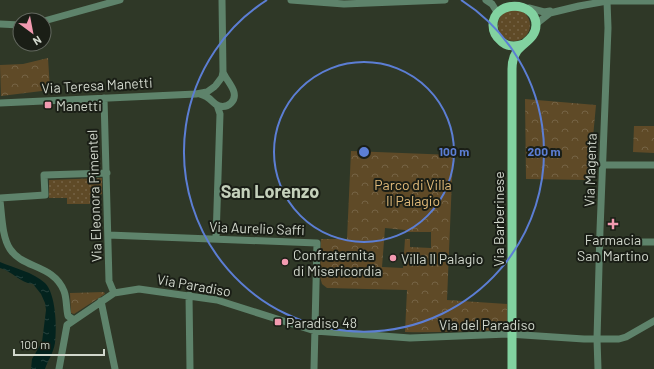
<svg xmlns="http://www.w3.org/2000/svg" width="654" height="369" font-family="Barlow,sans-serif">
  <defs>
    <pattern id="grass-dots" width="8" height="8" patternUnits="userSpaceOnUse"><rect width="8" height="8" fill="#5f4a27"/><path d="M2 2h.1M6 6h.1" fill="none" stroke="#756345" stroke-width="1.8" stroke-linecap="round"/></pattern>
    <pattern id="park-crowns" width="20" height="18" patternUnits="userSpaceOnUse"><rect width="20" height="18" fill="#5f4a27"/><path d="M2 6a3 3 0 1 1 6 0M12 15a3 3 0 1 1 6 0" fill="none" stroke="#756345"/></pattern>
    <pattern id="water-ripples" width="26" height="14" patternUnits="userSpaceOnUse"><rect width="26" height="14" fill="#03231e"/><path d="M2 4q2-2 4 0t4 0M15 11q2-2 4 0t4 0" fill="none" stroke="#27423e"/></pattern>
  </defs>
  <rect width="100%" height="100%" fill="#2f3827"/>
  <path fill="url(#grass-dots)" d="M498 25a16 16 0 1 1 32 0a16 16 0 1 1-32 0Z
    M102,178V194L90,197V204H67V198H49V180Z"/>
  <path fill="url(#park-crowns)" fill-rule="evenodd" d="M48,58L50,90L1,96L0,65L23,64Z
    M525,99L596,105L589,180L526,179Z
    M634,126H654V153L633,152Z
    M351,151L453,155L447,300L507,304V331C473,330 439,333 405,332L407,290L327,288L322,284L320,277L321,239H347ZM385,228L405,230V232H431V248L410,247V239H405L403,268L382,267Z
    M104,292L105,294L74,314L71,313L70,293Z"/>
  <path fill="url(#water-ripples)" d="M0,262C14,268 33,272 45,283C56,294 57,328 55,343C53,354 48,360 45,369H31L32,359L42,342L46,310L45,303L41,294L33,284C20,283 12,271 0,268Z"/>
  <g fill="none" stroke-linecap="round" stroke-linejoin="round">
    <path stroke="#5e836b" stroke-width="7" d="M291,0L344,4L445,0
      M486,0L492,4L497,12
      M529,8L544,12L550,11
      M44,21L120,0
      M0,24L20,25
      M536,24L550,13L579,6L607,1H654
      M216,85L222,77L223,72L222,0
      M200,94C212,97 211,103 219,106C223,107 228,106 231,103C241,93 226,81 223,72
      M104,98L109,281L114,293
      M0,103L196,94L207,92L214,87
      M603,165H654
      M0,198L45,195L44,175L107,173
      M0,201C2,216 2,237 10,249C23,269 53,264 64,291C67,299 66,308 68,316L74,320
      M108,235L317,243L314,369
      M216,239L220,114L217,105
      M600,242H654
      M189,295L190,369
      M101,301L115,369
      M59,369L67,325L114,293L139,289L217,300L315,331L410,338L508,334L584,339H619L626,337L654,321
      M598,369L597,339L600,230L608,28L607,1"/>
    <path stroke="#82d2a0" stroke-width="9" d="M512,369V69C512,62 513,57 517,51C524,42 536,38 536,25C536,0 493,0 493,25C493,31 496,37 501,41C507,47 516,47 524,44"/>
  </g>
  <g fill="none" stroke="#5c7ed4" stroke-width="2">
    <circle cx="364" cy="152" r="90"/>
    <path d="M461 0A180 180 0 1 1 267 0"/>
  </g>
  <g fill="#f29ab0" stroke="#1a1e16" stroke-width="1.5">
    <rect x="44" y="101" width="8" height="8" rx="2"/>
    <path d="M611 218h4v4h4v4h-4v4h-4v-4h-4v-4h4z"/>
    <circle cx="393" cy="258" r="4"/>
    <circle cx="285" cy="262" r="4"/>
    <rect x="274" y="318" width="8" height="8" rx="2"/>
  </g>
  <g text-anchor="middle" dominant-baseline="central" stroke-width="4" stroke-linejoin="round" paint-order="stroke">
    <g font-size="14" fill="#d1d7cc" stroke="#1a1e16">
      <text transform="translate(97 85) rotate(-3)">Via Teresa Manetti</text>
      <text transform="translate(590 170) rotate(-88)">Via Magenta</text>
      <text transform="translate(94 196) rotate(-92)">Via Eleonora Pimentel</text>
      <text transform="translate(498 219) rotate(-90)">Via Barberinese</text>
      <text transform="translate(257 228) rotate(2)">Via Aurelio Saffi</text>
      <text transform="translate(194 285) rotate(10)">Via Paradiso</text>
      <text x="487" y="324">Via del Paradiso</text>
    </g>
    <g font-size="14" fill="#d1d7cc" stroke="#1a1e16" text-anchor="start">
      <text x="56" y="105">Manetti</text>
      <text x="613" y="239" text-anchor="middle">Farmacia<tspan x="613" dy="16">San Martino</tspan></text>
      <text x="293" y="254">Confraternita<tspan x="293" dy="16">di Misericordia</tspan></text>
      <text x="401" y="258">Villa Il Palagio</text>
      <text x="286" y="322">Paradiso 48</text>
    </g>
    <g font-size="14" fill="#e2bb7a" stroke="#1a1e16">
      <text x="413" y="184">Parco di Villa<tspan x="413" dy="16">Il Palagio</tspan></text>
    </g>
    <g font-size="18" font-weight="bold" fill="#c4d0bb" stroke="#1a1e16">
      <text x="270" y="191">San Lorenzo</text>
    </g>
  </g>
  <circle cx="364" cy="152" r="6" fill="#5c7ed4" stroke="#1a1e16" stroke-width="2"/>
  <g font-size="12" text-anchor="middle" font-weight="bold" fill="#5c7ed4" stroke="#1a1e16" stroke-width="4" stroke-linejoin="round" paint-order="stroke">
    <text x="454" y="156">100 m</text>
    <text x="544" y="156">200 m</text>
  </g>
  <g transform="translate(32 32) rotate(148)"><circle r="19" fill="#1a1e16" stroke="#63685f"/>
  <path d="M0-3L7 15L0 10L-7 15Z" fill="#f29ab0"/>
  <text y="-6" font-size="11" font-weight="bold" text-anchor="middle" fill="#d1d7cc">N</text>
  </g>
  <path d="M14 349v6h90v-6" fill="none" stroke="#d1d7cc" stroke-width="2"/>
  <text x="20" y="349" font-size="12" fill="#d1d7cc" stroke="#1a1e16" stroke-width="3" paint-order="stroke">100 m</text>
</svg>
